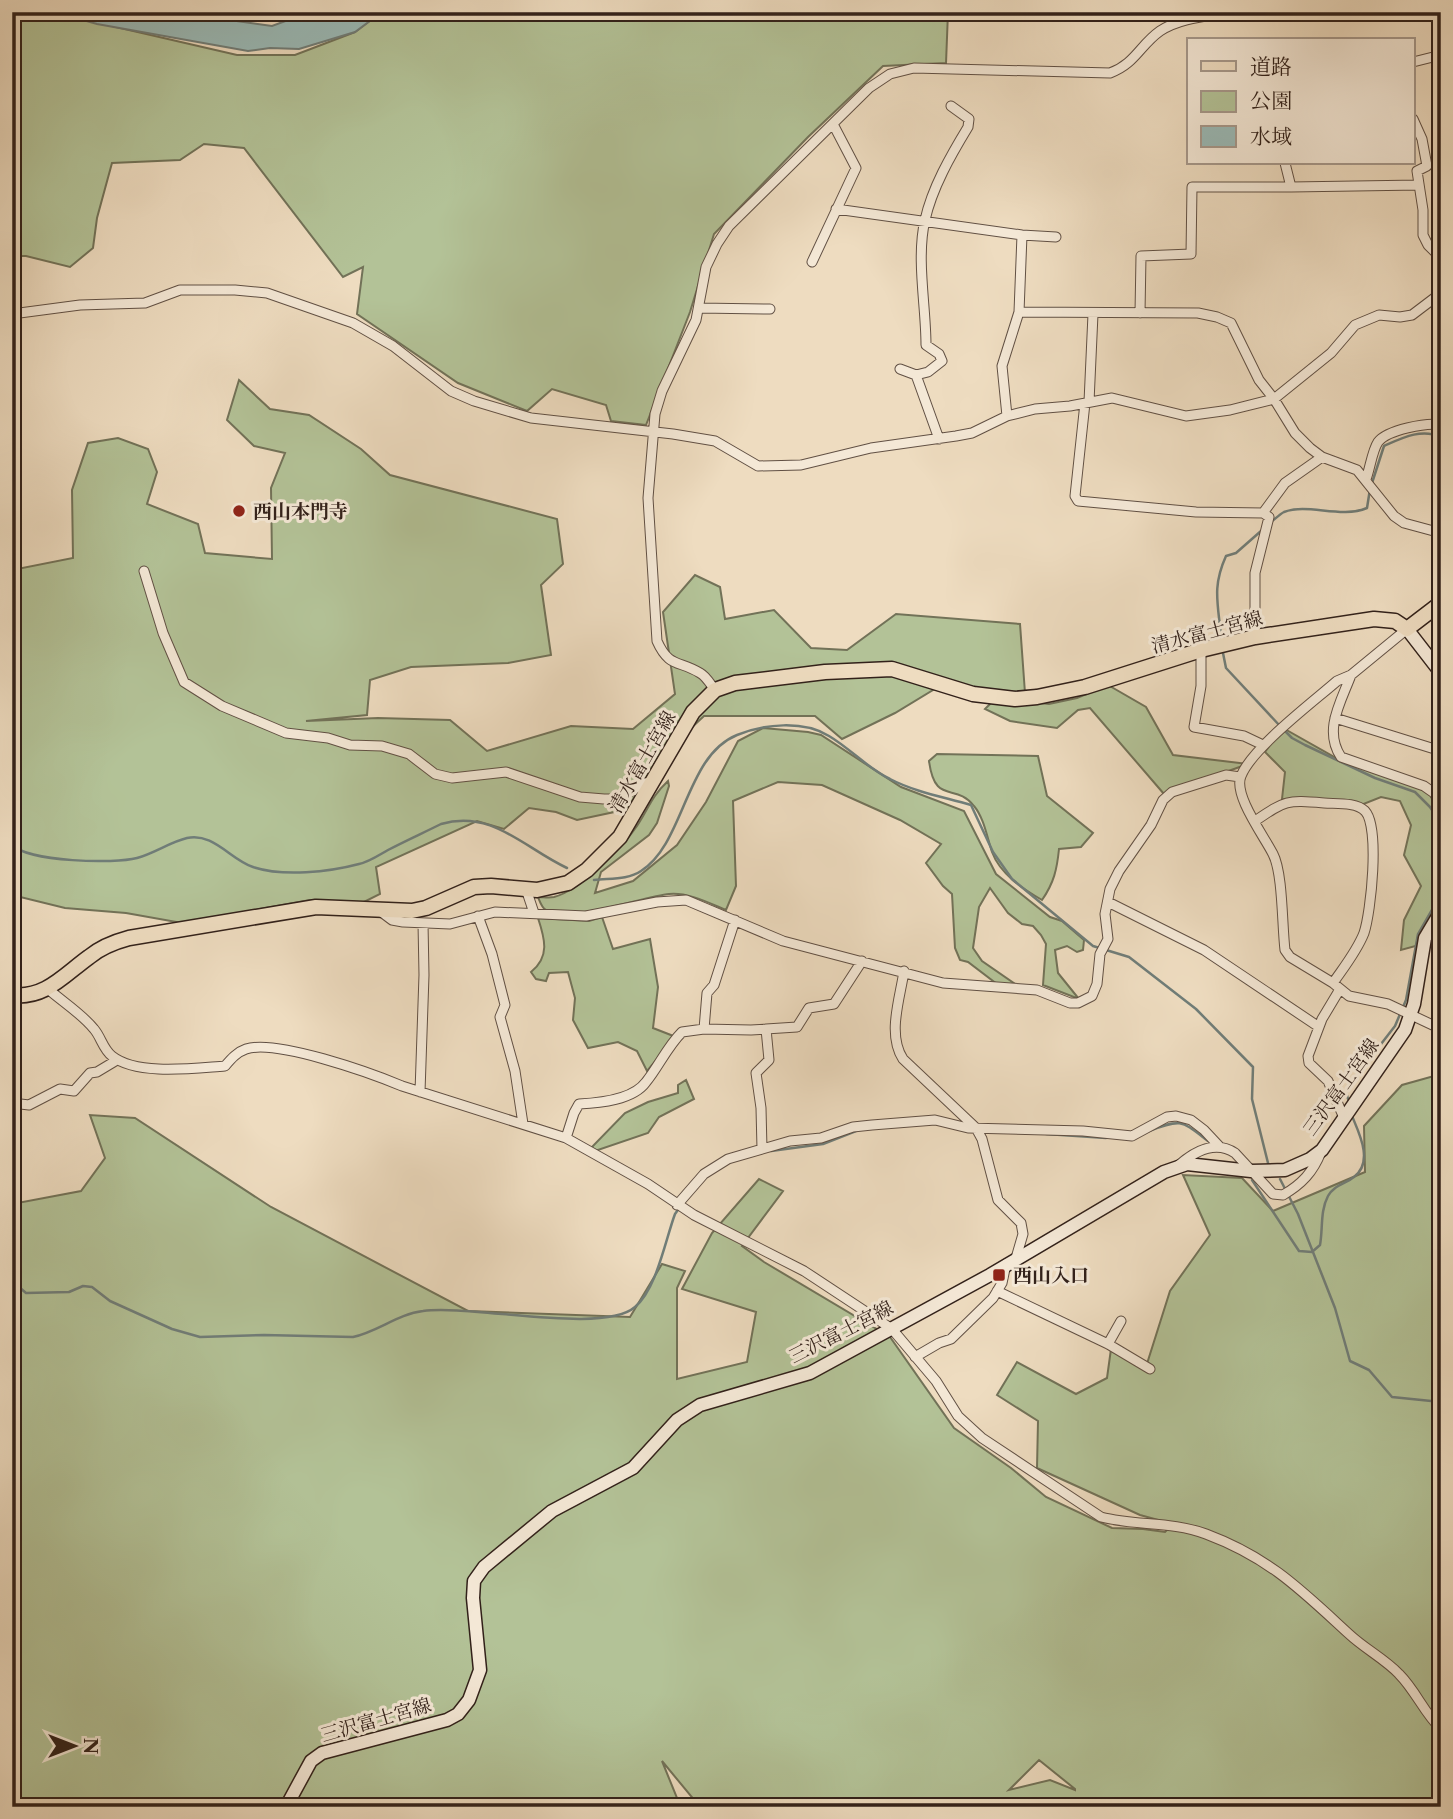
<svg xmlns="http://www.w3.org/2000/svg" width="1453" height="1819" font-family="'Libre Caslon Text','Noto Serif JP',serif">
  <rect width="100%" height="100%" fill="#eedcc0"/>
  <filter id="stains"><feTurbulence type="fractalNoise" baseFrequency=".00286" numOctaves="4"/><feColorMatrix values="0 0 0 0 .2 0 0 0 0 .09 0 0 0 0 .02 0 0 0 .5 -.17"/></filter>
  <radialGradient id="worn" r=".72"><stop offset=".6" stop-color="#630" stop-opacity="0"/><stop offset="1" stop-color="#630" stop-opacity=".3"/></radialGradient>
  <path fill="#b3c297" stroke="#727258" stroke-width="2" fill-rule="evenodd" d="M12,12H43L77,18L237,55H295L355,32L381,12H948L946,63L883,66L808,137L714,234L690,312L646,425L611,421L606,405L552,389L527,411L458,383L357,314L363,267L343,277L244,148L204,144L180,160L112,163L97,218L93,248L70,267L26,256H12Z
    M239,380L270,409L309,415L361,449L390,475L557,519L563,564L541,585L551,655L508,663L411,667L370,680L367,715L306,721L378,718L450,720L487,751L571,726L633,729L675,694L663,612L695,575L720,587L725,619L774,610L811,648L847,650L896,614L1020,624L1025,693L943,684L895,713L842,739L815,716H704L656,761L633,808L577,820L556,812L529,808L504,829L477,821L376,867L380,894L360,904L310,900L182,923L126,913L65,908L12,895V570L73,558L72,490L88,443L118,438L148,449L157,472L147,504L198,524L205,553L272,559L271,488L285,453L254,446L227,420Z
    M1108,685L1146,707L1173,755L1248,764L1164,794L1090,708L1078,710L1057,728L1010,721L985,709L991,703L1021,701L1049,704L1077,698Z
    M763,728L808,732L821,735L901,787L964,811L996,874L1050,917L1062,921L1084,940L1083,950L1077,952L1067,946L1055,950L1058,973L1079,999L1043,985L1046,944L1041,935L1033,926L1022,924L1008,913L990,888L979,907L973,948L982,961L1018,986L997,984L968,962L960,960L955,948L952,894L943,886L926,863L941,844L900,820L822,785L778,782L733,801L736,886L726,910C709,903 688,892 669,894C642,897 568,923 546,910C542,908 540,902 538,897C543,897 549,898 554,897C581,890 622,848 637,826C649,808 651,797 668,781L669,786L657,823L649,835L601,872L595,893L633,881L677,845L706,802L738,741Z
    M1283,728L1338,759L1424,786L1441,808V943L1430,942L1401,950L1404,920L1421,886L1404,855L1411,825L1400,801L1381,797L1356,807L1282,799L1285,772L1265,752Z
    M937,754L1038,756L1047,796L1093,833L1081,847L1059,849C1057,869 1054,883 1042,900C1023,889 1000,874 992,852C987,837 984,818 974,806C955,782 935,806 929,761Z
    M602,917L613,949L650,939L658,987L653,1028L676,1037L647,1071L637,1051L618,1042L588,1048L573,1020L575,998L568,972L549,973L546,981L536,979L531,972C550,957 545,939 538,918L589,921Z
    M1441,1074V1807H700L662,1761L679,1803L684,1807H12V1204L81,1191L105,1158L90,1115L135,1118L271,1207L468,1311L630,1317L662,1264L685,1271L677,1288V1379L747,1362L756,1312L682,1289L712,1233L759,1179L783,1191L742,1246L764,1262L890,1337L954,1428L1011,1468L1046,1497L1112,1528L1143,1529L1165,1532L1173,1524L1140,1515L1037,1468L1038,1421L997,1395L1017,1362L1076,1394L1107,1378L1111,1349L1145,1370L1170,1291L1210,1235L1183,1175L1242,1178L1273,1211L1365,1172L1364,1126L1402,1085ZM1039,1760L1075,1789V1790L1050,1780L1009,1790Z
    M686,1080L694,1099L659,1117L648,1133L595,1151L589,1150L625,1113L648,1102L678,1093V1085Z"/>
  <path fill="#9abab7" stroke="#707d78" stroke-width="2" d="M55,12H172L272,26L310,12H382L355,32L299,49L270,48L248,51L97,24Z"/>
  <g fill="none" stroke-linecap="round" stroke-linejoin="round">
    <path stroke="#707d78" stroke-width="2.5" d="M1372,483L1384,446C1402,438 1421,428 1441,437
      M1271,522C1275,519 1280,514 1284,512C1308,503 1341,519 1367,508L1370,489
      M1221,636C1218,603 1212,587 1226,556L1236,553L1261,531
      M1223,653L1226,668L1280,726
      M1285,731L1292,738L1305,745L1375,778L1415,792L1430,807L1438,819L1435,850L1441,867
      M12,845C30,862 114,864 137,858C155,853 170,842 187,838C213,832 231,860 253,867C283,877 329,872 359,864C369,862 379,855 388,850C405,841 423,833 441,824C492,809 524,848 567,868
      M594,880C609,878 628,880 641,871C685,843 685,756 737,735C764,724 803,720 829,736C851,749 867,768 890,779C915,792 944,797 971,805L993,852L1012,879L1093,946L1129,957L1196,1009L1253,1067L1252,1099L1268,1163
      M1349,1102L1346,1092L1350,1084L1395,1026L1406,1000L1418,934L1441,894
      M1149,1131C1182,1118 1182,1121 1208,1141
      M1046,1134L1106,1138
      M771,1151L823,1144L856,1131
      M1280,1179L1298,1214L1335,1308L1350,1361L1369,1370L1392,1397L1441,1402
      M1252,1180L1299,1251L1312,1252L1320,1245C1323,1229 1320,1211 1328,1196C1333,1186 1345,1184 1354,1177C1374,1162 1359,1133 1352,1116
      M12,1281L26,1293L69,1292L83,1286L92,1287L110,1301L172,1329L200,1337L264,1335L353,1337C377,1332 398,1314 423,1311C469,1304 603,1335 635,1307C657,1288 665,1241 675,1214L680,1207
      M12,1426V1427"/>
    <g stroke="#615044" stroke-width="11">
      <path id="street" d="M1413,62L1441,55
        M1413,119L1422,139L1427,166L1417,171L1423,210V235L1428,245L1441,258
        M1285,163L1291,187L1419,185
        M836,209L1022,235L1056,237
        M812,262L856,168L833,124
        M699,308L770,309
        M1019,312L1198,313L1217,317L1231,323L1259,380L1274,399L1331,353L1355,325L1379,315L1400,317L1412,315L1441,293
        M1140,313L1141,256L1191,254L1192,187H1291
        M12,314L80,305L145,303L180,290H235L267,293L353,323L393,346L451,391L474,401L531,418L673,434L715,441L758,466L801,465L871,448L956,436L972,433L1007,416L1035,409L1070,406L1112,398L1186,416L1230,410L1274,399L1295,433L1310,448L1322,457L1357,470L1394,516L1404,523L1441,533
        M900,369L916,375L939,439
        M916,375L928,372L942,361L939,354L926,345C926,306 916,258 925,220C932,188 951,155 968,127L969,119L951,106
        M1089,402L1093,314
        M1085,403L1075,496L1078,501L1196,512L1263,513
        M1007,416L1002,366L1019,312L1022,235
        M1366,479C1370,469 1372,451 1378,442C1387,430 1427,422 1441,425
        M144,571L163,633L184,682L222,706L286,733L328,738L350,745L382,746L409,754L435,774L452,778L506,772L580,797L604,799H618L645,783L653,781
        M1407,629L1351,675L1337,681C1313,702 1252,748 1241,776C1233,795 1264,836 1273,854C1283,873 1282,926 1285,950L1290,957L1333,983L1349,996L1388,1004L1441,1029
        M1255,637V573L1269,517L1263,513L1285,483L1322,457
        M1201,650V686L1194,727L1244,736L1263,745
        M1351,675C1341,702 1323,730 1341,757L1424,786L1434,793L1441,805
        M715,690C711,685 706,676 700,673C679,660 669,668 657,641L648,498L655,414L662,391L696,320L706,267L717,244L729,226L869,88L890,74L914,68L1110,73C1135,64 1140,45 1160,31C1179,18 1208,16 1230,12
        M1335,718L1441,751
        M1255,821C1286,800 1286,800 1324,803C1336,804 1356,802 1365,811C1380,827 1371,912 1364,933C1357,951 1344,967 1333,983
        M526,889L534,913
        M1108,902L1204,950L1319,1027
        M380,911L392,920L403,922L450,924L495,912L586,916L657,902L686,900L783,941L943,983L1037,990L1070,1003H1078L1092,996L1097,984L1100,954L1108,939L1105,914L1110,889L1119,871L1151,825L1163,800L1172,792L1226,775L1240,777
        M478,916L492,954L505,1005L500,1017L515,1071L523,1124
        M904,971C900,999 887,1034 903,1059L976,1128L982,1139L998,1200L1021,1223L1023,1234L1016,1258
        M48,989C63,1002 82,1014 94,1029C101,1037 103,1049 112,1056C137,1076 195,1068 225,1066C231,1059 237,1052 246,1049C276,1039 371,1073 402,1086L566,1138L648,1184L694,1215L804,1271L892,1329L936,1381L958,1416L982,1438L1101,1517C1136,1526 1171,1521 1206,1534C1270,1558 1301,1590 1349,1634C1365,1649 1385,1659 1399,1674C1416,1691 1424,1713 1441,1729
        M1340,989L1322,1019L1308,1056L1309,1063L1328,1081L1344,1118
        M704,1029L707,993L714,985L735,920
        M420,1092L424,975L423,923
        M12,1103L29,1105L60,1089L74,1091L90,1073L97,1072L117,1060
        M566,1138L574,1113L579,1104C600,1103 633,1100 646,1082C659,1066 667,1047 682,1032L704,1029L751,1030L797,1027L809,1008L834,1004L862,961
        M762,1149L761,1108L756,1073L769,1060L766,1029
        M1179,1165C1195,1151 1216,1140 1235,1153L1273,1194L1283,1195C1302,1184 1313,1172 1321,1152
        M677,1205L704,1174L728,1159L790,1141L821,1138L853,1127L872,1125L935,1120L968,1128L1083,1131L1132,1136L1167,1117L1176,1116L1191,1120L1204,1130L1219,1146
        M997,1291L1108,1344L1150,1369
        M1108,1344L1121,1321
        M915,1357L939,1343L951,1339L993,1298L1002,1283L1006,1264"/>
    </g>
    <g stroke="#32211a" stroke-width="15">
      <path id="secondary" d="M1407,629L1441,673
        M286,1807L311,1761L322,1753L447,1720L458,1714L469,1700L480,1670L473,1598L474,1581L484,1567L552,1511L633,1468L677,1420L700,1405L810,1373L990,1275L1164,1172L1187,1164L1251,1171L1285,1170L1310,1159L1322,1150L1405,1030L1414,1004L1425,938L1441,911"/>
    </g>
    <g stroke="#32211a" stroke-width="17">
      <path id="primary" d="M12,995C45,999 64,975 89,957C101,947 114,942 129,938L316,907L412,911L426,908L474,887L491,886L537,890L568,883L587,870L620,837L693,712L715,690L735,683L825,672L892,669L973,694L1015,699L1037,697L1085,687L1201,650L1255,637L1374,619L1395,621L1407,629L1441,603"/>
    </g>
    <use href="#street" stroke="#f4e8d6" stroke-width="9"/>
    <use href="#secondary" stroke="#f4e8d6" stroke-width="12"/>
    <use href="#primary" stroke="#eedcc0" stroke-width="14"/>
  </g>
  <g fill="#8f2418" stroke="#f4e8d6" stroke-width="2.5">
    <circle cx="239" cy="511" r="7"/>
    <rect x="992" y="1268" width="14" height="14" rx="3.5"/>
  </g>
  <g text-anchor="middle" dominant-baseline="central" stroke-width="6" stroke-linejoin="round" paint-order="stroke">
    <g font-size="19" font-weight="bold" fill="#32211a" stroke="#f4e8d6" text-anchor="start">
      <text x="253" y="511">西山本門寺</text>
      <text x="1013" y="1275">西山入口</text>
    </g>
    <g font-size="19" fill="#32211a" stroke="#f4e8d6">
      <text transform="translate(1207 632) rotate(-15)">清水富士宮線</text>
      <text transform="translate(642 762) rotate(-60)">清水富士宮線</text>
      <text transform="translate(1341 1087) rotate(-54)">三沢富士宮線</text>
      <text transform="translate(841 1332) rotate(-27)">三沢富士宮線</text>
      <text transform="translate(376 1720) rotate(-16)">三沢富士宮線</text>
    </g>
  </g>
  <rect width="1453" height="1819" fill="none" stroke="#eedcc0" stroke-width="42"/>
  <rect x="14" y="14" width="1425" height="1791" fill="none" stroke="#32211a" stroke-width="3.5"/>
  <rect x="21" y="21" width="1411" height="1777" fill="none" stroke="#32211a" stroke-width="2"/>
  <rect x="1187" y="38" width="228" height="126" fill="#f4e8d6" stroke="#a6988b" stroke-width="2"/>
  <rect x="1201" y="61" width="35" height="10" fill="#eedcc0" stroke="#a6988b" stroke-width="2"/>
  <text x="1250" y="74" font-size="21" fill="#32211a">道路</text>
  <rect x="1201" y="91" width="35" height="21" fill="#b3c297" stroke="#a6988b" stroke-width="2"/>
  <text x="1250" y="108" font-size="21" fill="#32211a">公園</text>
  <rect x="1201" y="126" width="35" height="21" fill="#9abab7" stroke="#a6988b" stroke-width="2"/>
  <text x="1250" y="144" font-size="21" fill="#32211a">水域</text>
  <g transform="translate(74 1746) rotate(90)" stroke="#f4e8d6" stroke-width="5" paint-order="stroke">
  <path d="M0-5L12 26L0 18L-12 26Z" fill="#32211a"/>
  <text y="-10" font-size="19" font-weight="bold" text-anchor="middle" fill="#32211a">N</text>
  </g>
  <rect width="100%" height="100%" filter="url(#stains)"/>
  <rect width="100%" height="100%" fill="url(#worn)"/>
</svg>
